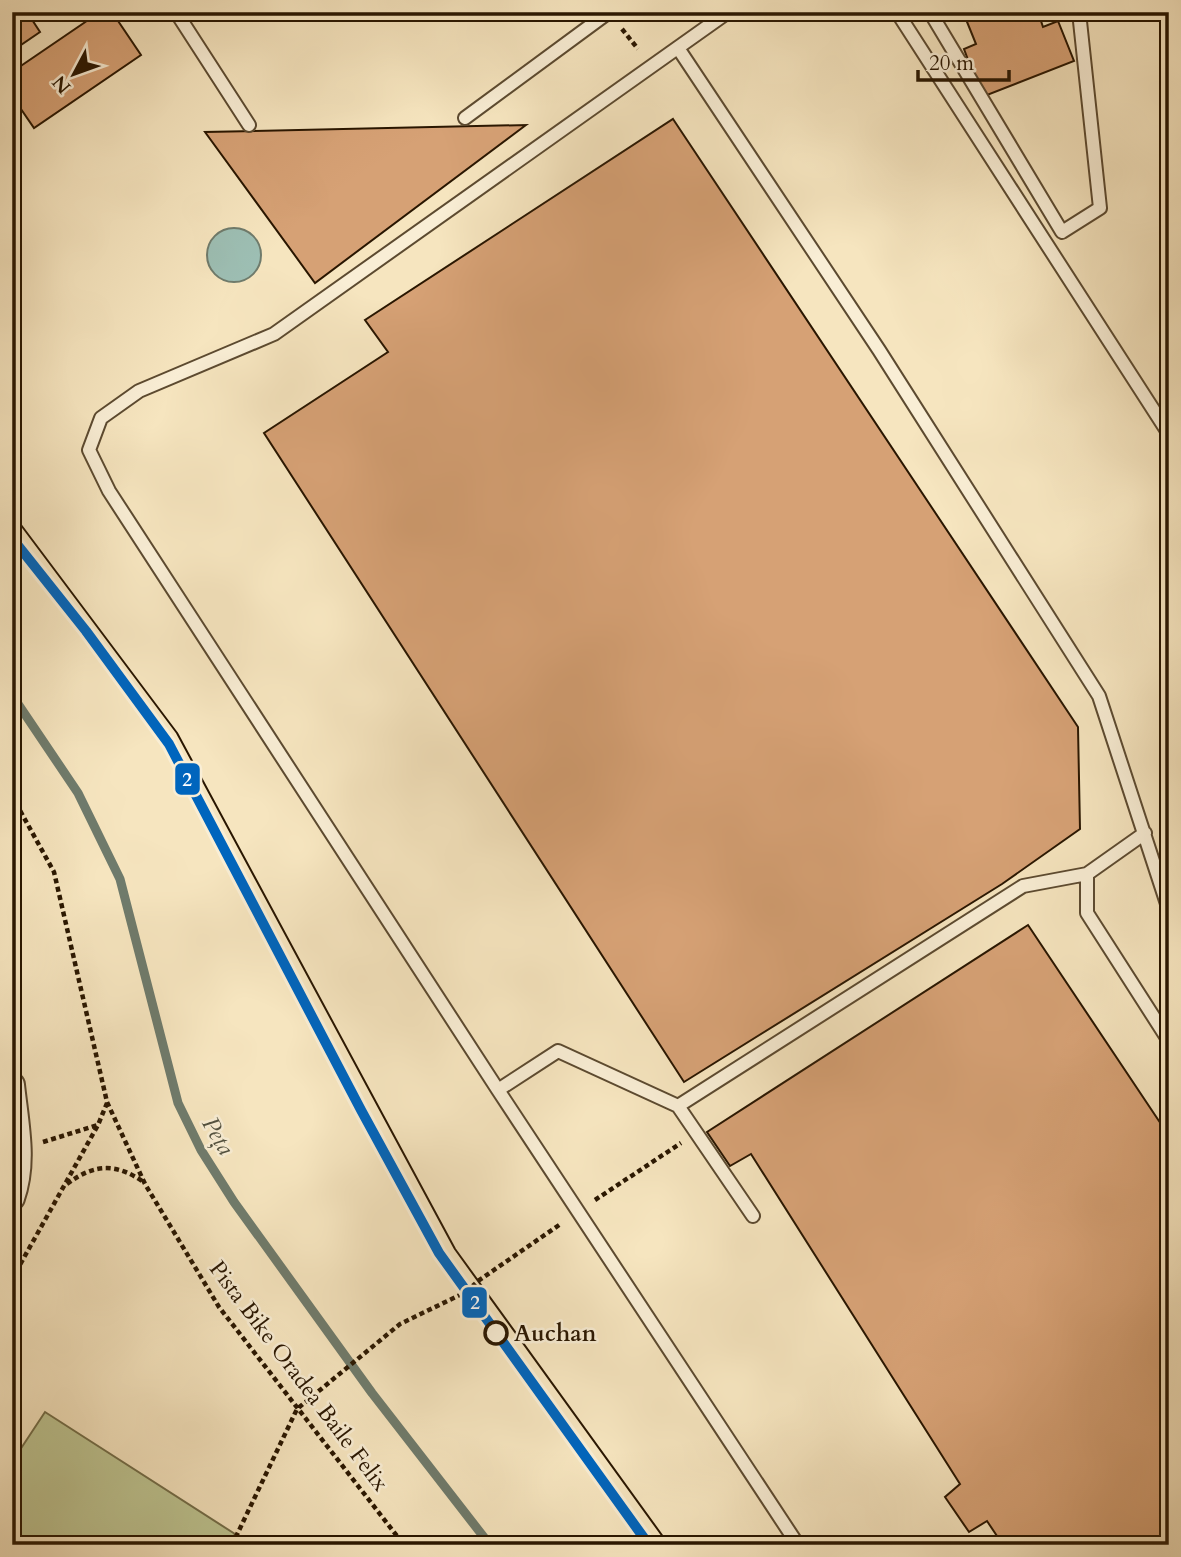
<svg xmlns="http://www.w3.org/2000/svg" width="1181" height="1557" font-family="Cardo,serif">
  <rect width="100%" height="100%" fill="#f6e5bf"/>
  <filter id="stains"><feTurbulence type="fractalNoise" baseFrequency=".00286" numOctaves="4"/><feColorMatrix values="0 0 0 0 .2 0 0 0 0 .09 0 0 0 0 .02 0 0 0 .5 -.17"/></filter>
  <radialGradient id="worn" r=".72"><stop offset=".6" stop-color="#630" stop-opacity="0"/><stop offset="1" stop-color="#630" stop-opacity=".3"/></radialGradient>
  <path fill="#bdc491" stroke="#736d48" stroke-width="2" d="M45,1412L235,1534L228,1545H18L12,1541V1462Z"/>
  <path fill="#9dbfb4" stroke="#6f7b6c" stroke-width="2" d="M207 255a27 27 0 1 1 54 0a27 27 0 1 1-54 0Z"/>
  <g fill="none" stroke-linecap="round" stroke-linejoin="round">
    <path stroke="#6f7b6c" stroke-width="9" d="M12,695L78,793L120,879L178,1103L201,1150L234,1202L372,1393L490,1545"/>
  </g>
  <path fill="#d6a175" stroke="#291600" stroke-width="2" d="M12,12H27L40,32L12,51Z
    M100,12H112L141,55L34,128L12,96V72Z
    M963,12H1038L1043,27L1058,21L1074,61L982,97L964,49L976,44Z
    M673,119L1078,727L1080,829L1002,884L684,1082L264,433L388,352L365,320Z
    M526,125L315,283L205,132Z
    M1028,925L1169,1136V1545H1003L987,1521L969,1532L945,1497L960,1484L751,1154L730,1166L707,1132Z"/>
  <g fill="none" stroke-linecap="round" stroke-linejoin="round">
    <g stroke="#5c4a30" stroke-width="16">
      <path id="lane" d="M176,12L249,125
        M728,12L274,334L139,391L101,418L89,450L109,491L498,1090L798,1545
        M897,12L1169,434
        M930,12L1062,232L1100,208L1079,12
        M678,48L879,350L1099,696L1169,910
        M465,118L609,12
        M1145,833L1087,874V913L1169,1041
        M498,1090L558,1051L678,1106L753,1216
        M678,1106L1023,886L1087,874"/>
    </g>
    <g stroke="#5c4a30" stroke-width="28">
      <path id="street" d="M12,1085C16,1123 25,1162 12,1198"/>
    </g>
    <path stroke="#291600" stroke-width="4.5" stroke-dasharray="5 3.5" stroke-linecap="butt" d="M622,29L638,49
      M12,796L54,872L107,1102L145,1184L219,1307L404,1545
      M43,1142L98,1125
      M67,1184C95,1163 117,1163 145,1183
      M595,1200L681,1143
      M12,1279L98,1125L107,1103
      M232,1545L297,1409L400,1324L466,1292L478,1281L562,1223"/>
    <use href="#lane" stroke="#f9eed5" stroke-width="12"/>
    <use href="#street" stroke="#f9eed5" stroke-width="24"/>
    <path stroke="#291600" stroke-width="2" d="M12,513L177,733L455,1249L669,1545"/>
    <g stroke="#f9eed5" stroke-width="16">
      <path id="tram-1" d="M12,538L86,631L169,744L361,1110L439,1253L649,1545"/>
    </g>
    <use href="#tram-1" stroke="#0065bd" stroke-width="10"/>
  </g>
  <circle fill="#f9eed5" stroke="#291600" stroke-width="3.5" cx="496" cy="1333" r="11"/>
  <g text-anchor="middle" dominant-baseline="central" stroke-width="5" stroke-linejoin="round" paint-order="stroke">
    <g font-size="23" font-weight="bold" fill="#291600" stroke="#f9eed5" text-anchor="start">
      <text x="514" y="1333">Auchan</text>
    </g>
    <g font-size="23" fill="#291600" stroke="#f9eed5">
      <text transform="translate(299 1376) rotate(53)">Pista Bike Oradea Baile Felix</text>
    </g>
    <g font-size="24" font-style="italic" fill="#52513f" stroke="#f9eed5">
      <text transform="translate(218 1136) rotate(60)">Peța</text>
    </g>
  </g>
  <g stroke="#f9eed5" stroke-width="2.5">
    <rect x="174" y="762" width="27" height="34" rx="7" fill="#0065bd"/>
    <rect x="461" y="1286" width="27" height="33" rx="7" fill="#0065bd"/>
  </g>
  <g font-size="19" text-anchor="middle" font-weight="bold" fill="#fff">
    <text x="187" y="786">2</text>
    <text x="475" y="1309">2</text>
  </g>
  <rect width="1181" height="1557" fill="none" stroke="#f6e5bf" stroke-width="42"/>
  <rect x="14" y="14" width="1153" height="1529" fill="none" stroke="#291600" stroke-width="3.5"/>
  <rect x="21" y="21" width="1139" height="1515" fill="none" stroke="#291600" stroke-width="2"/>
  <g transform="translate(74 74) rotate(229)" stroke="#f9eed5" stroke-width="5" paint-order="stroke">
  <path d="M0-5L12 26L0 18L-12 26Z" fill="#291600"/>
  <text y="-10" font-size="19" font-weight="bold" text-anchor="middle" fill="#291600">N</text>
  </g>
  <path d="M918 70v10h91v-10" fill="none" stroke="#291600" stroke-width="3.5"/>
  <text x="929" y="70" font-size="21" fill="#291600" stroke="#f9eed5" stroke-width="5" paint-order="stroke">20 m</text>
  <rect width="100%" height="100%" filter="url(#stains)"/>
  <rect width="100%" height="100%" fill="url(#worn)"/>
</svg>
